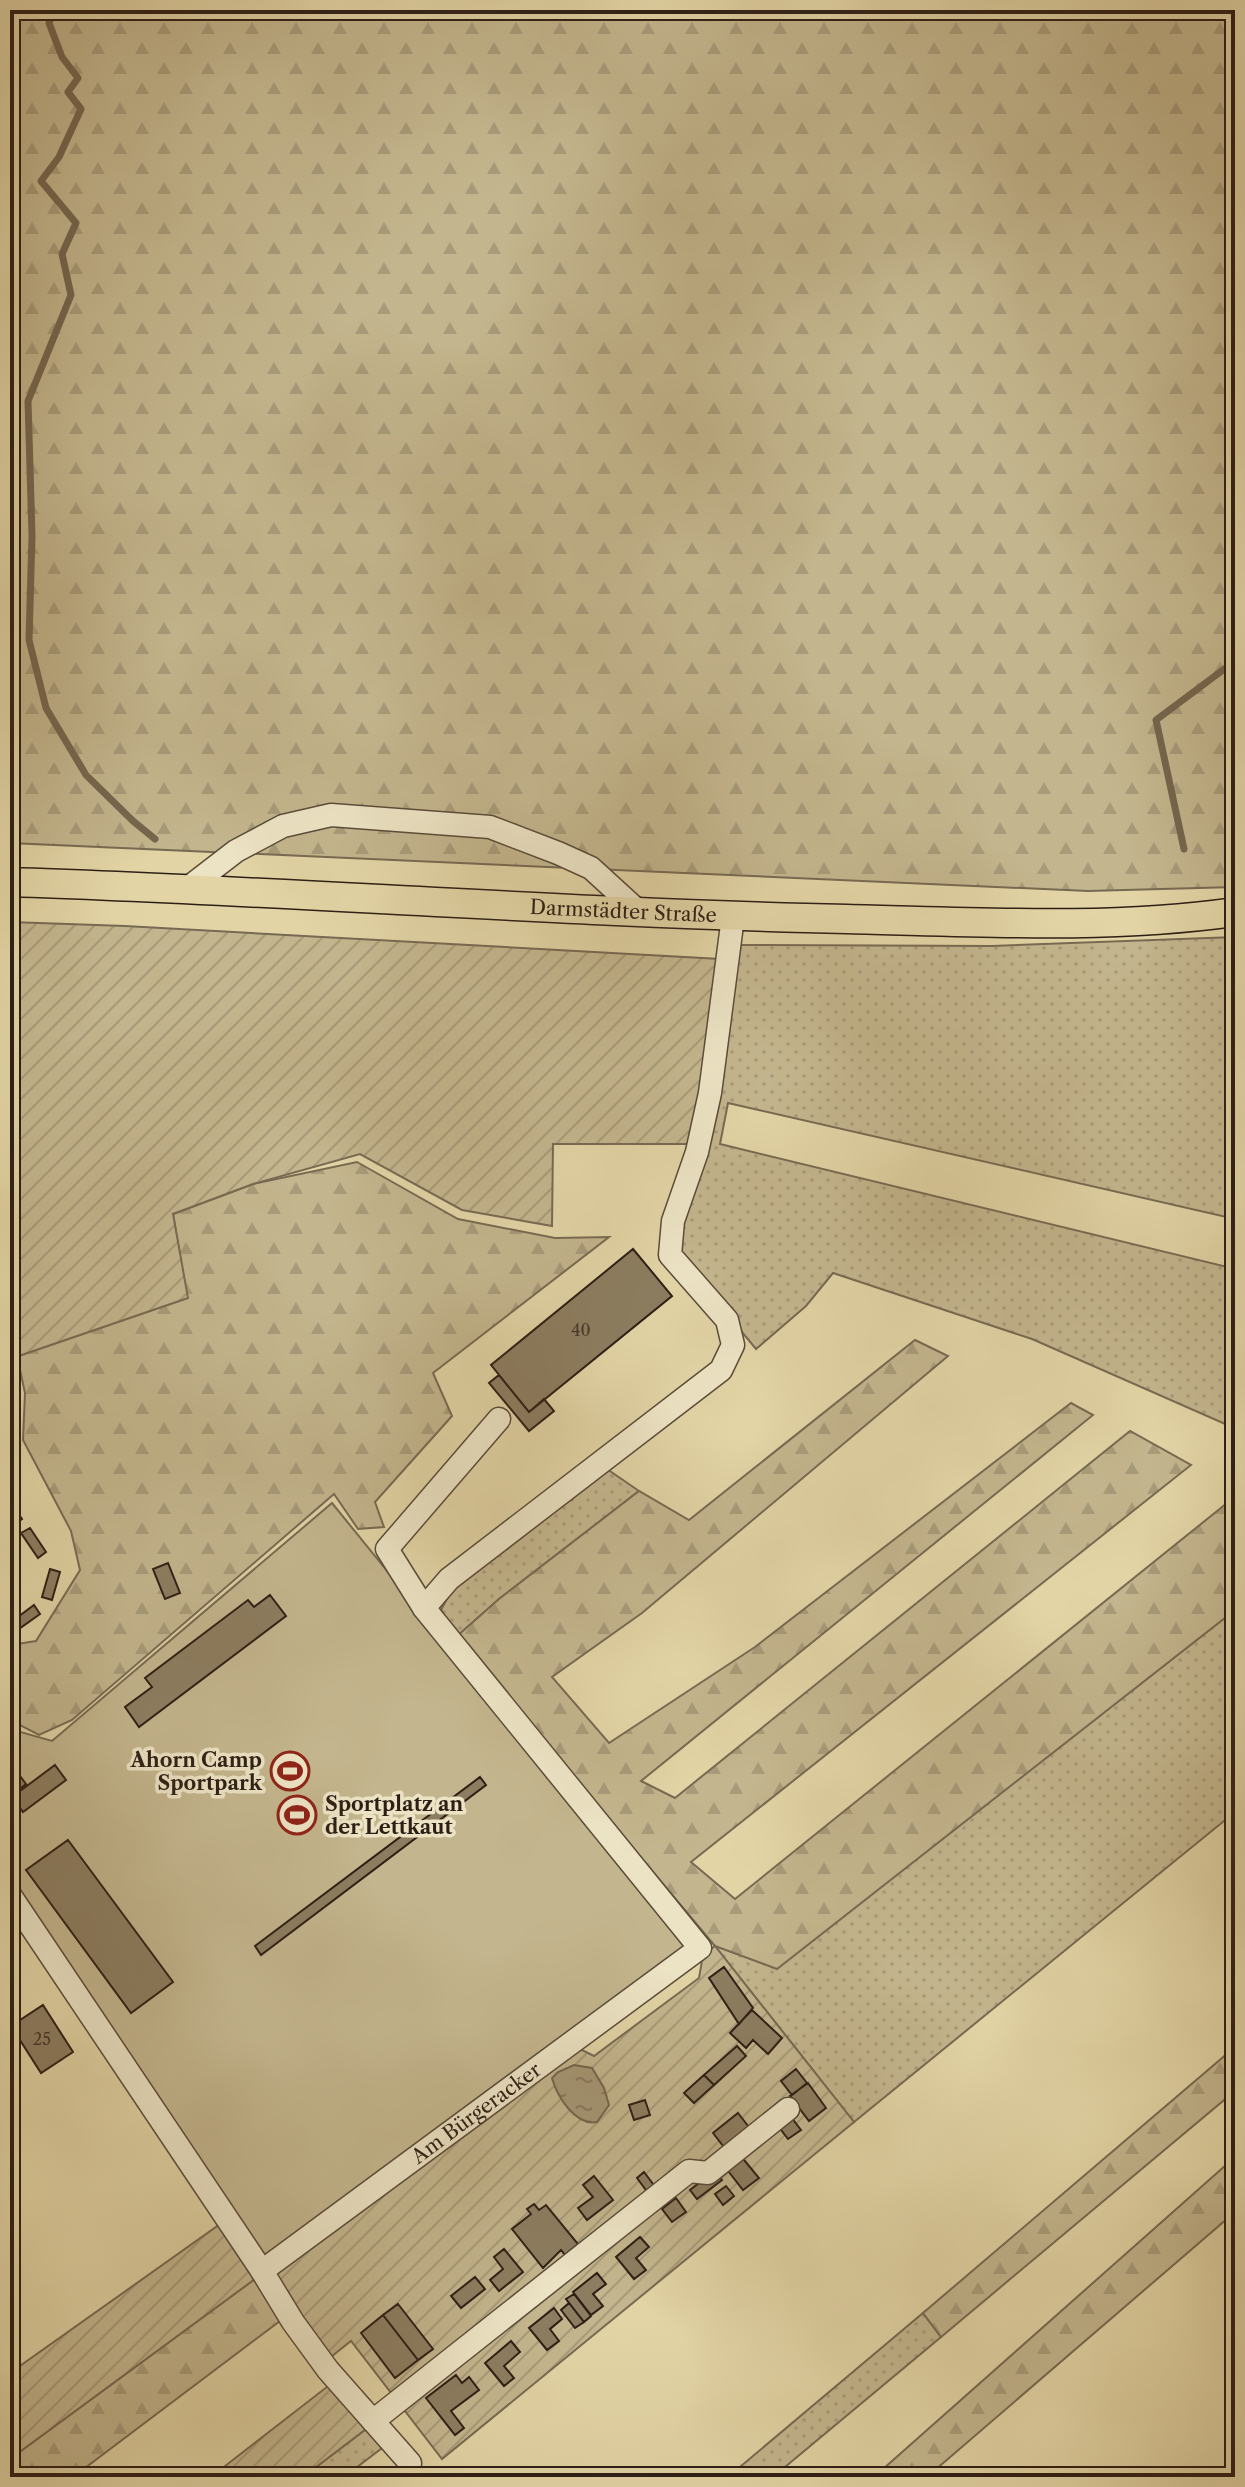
<svg xmlns="http://www.w3.org/2000/svg" width="1245" height="2487" font-family="'Libre Caslon Text',serif">
  <defs>
    <pattern id="grass-dots" width="8" height="8" patternUnits="userSpaceOnUse" patternTransform="scale(2)"><rect width="8" height="8" fill="#c3b58d"/><path d="M2 2h.1M6 6h.1" fill="none" stroke="#a89b79" stroke-width="1.8" stroke-linecap="round"/></pattern>
    <pattern id="forest-firs" width="22" height="20" patternUnits="userSpaceOnUse" patternTransform="scale(2)"><rect width="22" height="20" fill="#c3b58d"/><path d="M5 1l3.5 6h-7zM16 11l3.5 6h-7z" fill="#a89b79"/></pattern>
    <pattern id="garden-furrows" width="10" height="10" patternUnits="userSpaceOnUse" patternTransform="scale(2)"><rect width="10" height="10" fill="#c3b58d"/><path d="M-1 1l2-2M0 10L10 0M9 11l2-2" fill="none" stroke="#a89b79"/></pattern>
    <pattern id="water-ripples" width="26" height="14" patternUnits="userSpaceOnUse" patternTransform="scale(2)"><rect width="26" height="14" fill="#a59674"/><path d="M2 4q2-2 4 0t4 0M15 11q2-2 4 0t4 0" fill="none" stroke="#877a5e"/></pattern>
  </defs>
  <rect width="100%" height="100%" fill="#e2d4a5"/>
  <filter id="stains"><feTurbulence type="fractalNoise" baseFrequency=".0025" numOctaves="4"/><feColorMatrix values="0 0 0 0 .2 0 0 0 0 .09 0 0 0 0 .02 0 0 0 .5 -.17"/></filter>
  <radialGradient id="worn" r=".72"><stop offset=".6" stop-color="#630" stop-opacity="0"/><stop offset="1" stop-color="#630" stop-opacity=".3"/></radialGradient>
  <path fill="url(#grass-dots)" stroke="#786a52" stroke-width="2" fill-rule="evenodd" d="M1235,937V1371L1232,1427L1032,1339L833,1273L806,1306L756,1349L675,1251L737,945L992,946ZM728,1103L1231,1218V1262L1227,1267L720,1144Z
    M607,1469L639,1491L499,1599L456,1637L441,1610L451,1591Z
    M1235,1610V1812L854,2122L715,1946L777,1968Z
    M923,2313L941,2337L773,2477H728Z
    M370,2426L386,2445L344,2477H303Z"/>
  <path fill="url(#forest-firs)" stroke="#786a52" stroke-width="2" d="M10,10H1235V887L1088,891L10,843Z
    M357,1162L458,1219L555,1238L609,1237L433,1373L452,1416L375,1502L384,1527L358,1529L334,1494L72,1720L39,1735L10,1720V1645L36,1641L80,1570L71,1531L23,1440L25,1393L17,1356L187,1298L173,1214L253,1184Z
    M915,1340L948,1356L642,1613L552,1677L609,1743L755,1647L1071,1403L1093,1415L641,1781L675,1798L1130,1431L1191,1465L691,1862L735,1899L1232,1499L1235,1371V1610L777,1969L715,1946L456,1637L499,1599L639,1491L689,1520Z
    M1235,2047V2103L1229,2096L941,2337L923,2313Z
    M1235,2157V2212L927,2477H874Z
    M259,2276L284,2318L73,2477H10V2459Z"/>
  <path fill="#c3b58d" stroke="#786a52" stroke-width="2" d="M332,1503L692,1947L263,2260L10,1889V1729L52,1741Z"/>
  <path fill="url(#garden-furrows)" stroke="#786a52" stroke-width="2" d="M10,922L125,926L720,959L693,1144H553L552,1226L462,1210L360,1154L253,1184L173,1214L188,1298L10,1359Z
    M715,1946L854,2122L442,2459L351,2341L327,2360L269,2274L578,2048L594,2056L699,1978L703,1955Z
    M223,2222L259,2276L10,2459V2373Z
    M332,2383L370,2426L303,2477H211Z"/>
  <path fill="url(#water-ripples)" stroke="#75664e" stroke-width="2" d="M574,2065L592,2068L604,2088L609,2105L597,2122C575,2126 557,2096 552,2078L558,2072Z"/>
  <g fill="none" stroke-linecap="round" stroke-linejoin="round">
    <path stroke="#75664e" stroke-width="7" d="M54,10L49,23L62,57L78,78L68,92L81,109L59,157L41,181L76,223L62,254L71,295L28,401L32,536L29,640L46,708L86,775L133,821L155,839
      M1184,849L1156,720L1235,661
      M1230,966L1235,984"/>
  </g>
  <path fill="#8c7d60" stroke="#2e1f16" stroke-width="2" d="M633,1249L672,1296L529,1412L491,1365Z
    M499,1375L529,1412L544,1399L554,1411L529,1431L489,1383Z
    M10,1501L22,1519L15,1524L10,1517Z
    M30,1528L46,1552L38,1558L21,1533Z
    M168,1563L180,1593L165,1599L153,1569Z
    M50,1569L60,1572L52,1600L42,1597Z
    M270,1595L286,1616L139,1727L125,1707L152,1687L145,1678L248,1600L254,1607Z
    M34,1605L40,1614L16,1631L10,1623Z
    M55,1765L66,1780L23,1812L12,1797Z
    M17,1772L26,1784L11,1796L10,1777Z
    M480,1777L486,1785L261,1955L255,1946Z
    M68,1840L173,1982L131,2013L26,1870Z
    M724,1967L753,2008L739,2024L709,1978Z
    M43,2005L73,2052L41,2073L11,2026Z
    M752,2010L782,2038L768,2054L753,2040L746,2048L730,2033Z
    M737,2046L746,2056L714,2085L704,2075Z
    M796,2069L807,2083L792,2095L781,2081Z
    M704,2075L714,2085L694,2103L684,2093Z
    M808,2083L826,2108L809,2121L790,2096Z
    M645,2100L650,2115L634,2120L629,2105Z
    M738,2113L752,2131L727,2151L713,2133Z
    M791,2117L801,2130L788,2139L778,2126Z
    M740,2155L759,2178L743,2190L725,2167Z
    M715,2171L722,2180L697,2199L690,2190Z
    M644,2172L656,2188L648,2193L637,2178Z
    M594,2176L613,2200L587,2220L578,2208L593,2197L583,2185Z
    M726,2186L734,2196L723,2205L715,2194Z
    M676,2198L686,2212L672,2222L662,2209Z
    M534,2204L539,2210L546,2205L578,2244L565,2255L561,2250L543,2268L512,2229L531,2214L527,2209Z
    M640,2237L649,2247L636,2258L646,2270L634,2279L616,2257Z
    M504,2249L523,2272L499,2291L490,2280L503,2269L494,2257Z
    M597,2273L606,2284L593,2294L603,2306L591,2315L573,2292Z
    M475,2277L485,2289L461,2308L451,2296Z
    M574,2294L591,2316L584,2322L566,2299Z
    M569,2303L584,2322L575,2328L561,2310Z
    M398,2304L433,2349L418,2360L383,2315Z
    M554,2308L562,2319L550,2329L559,2341L547,2350L529,2328Z
    M383,2315L418,2360L395,2378L361,2333Z
    M511,2341L520,2352L504,2366L514,2378L504,2386L485,2363Z
    M456,2375L462,2383L469,2377L479,2390L451,2411L464,2428L455,2435L426,2398Z"/>
  <g fill="none" stroke-linecap="round" stroke-linejoin="round">
    <g stroke="#5b4c3a" stroke-width="25">
      <g id="minor">
        <path d="M188,888L236,851L283,826L331,815L490,827L558,853L591,868L638,911"/>
        <path d="M424,1608L449,1579L721,1370L733,1345L727,1320L670,1255L673,1221L697,1152L710,1093L733,917"/>
        <path d="M10,1895L262,2271L293,2322L328,2370L410,2463"/>
        <path id="s1" d="M262,2271L700,1948L424,1608L387,1549L499,1419"/>
        <path d="M373,2421L689,2171L708,2173L788,2109"/>
      </g>
    </g>
    <g stroke="#2e1f16" stroke-width="31">
      <g id="major">
        <path id="s2" d="M10,882C289,891 568,913 847,919C977,922 1106,930 1235,912"/>
      </g>
    </g>
    <use href="#minor" stroke="#ece3c4" stroke-width="22"/>
    <use href="#major" stroke="#e2d4a5" stroke-width="28"/>
  </g>
  <defs>
    <g id="stadium-ring" transform="scale(2)"><circle r="9.5" fill="#ece3c4" stroke="#8f2418" stroke-width="1.5"/><path d="M0-5a6.5 5 0 1 0 0 10a6.5 5 0 1 0 0-10ZM-3.5-1.8h7v3.6h-7Z" fill="#8f2418"/></g>
  </defs>
  <g fill-rule="evenodd">
    <use href="#stadium-ring" x="290" y="1771"/>
    <use href="#stadium-ring" x="297" y="1815"/>
  </g>
  <g text-anchor="middle" dominant-baseline="central" stroke-width="7" stroke-linejoin="round" paint-order="stroke">
    <g font-size="16" fill="#463628">
      <text x="581" y="1330">40</text>
      <text x="42" y="2039">25</text>
    </g>
    <g font-size="20" fill="#2e1f16" stroke="#ece3c4">
      <text stroke="none"><textPath href="#s2" startOffset="614">Darmstädter Straße</textPath></text>
      <text stroke="none"><textPath href="#s1" startOffset="266">Am Bürgeracker</textPath></text>
    </g>
    <g font-size="20" font-weight="bold" fill="#2e1f16" stroke="#ece3c4" text-anchor="end">
      <text x="262" y="1760">Ahorn Camp<tspan x="262" dy="23">Sportpark</tspan></text>
      <text x="325" y="1804" text-anchor="start">Sportplatz an<tspan x="325" dy="23">der Lettkaut</tspan></text>
    </g>
  </g>
  <rect width="1245" height="2487" fill="none" stroke="#e2d4a5" stroke-width="40"/>
  <rect x="12" y="12" width="1221" height="2463" fill="none" stroke="#2e1f16" stroke-width="4"/>
  <rect x="20" y="20" width="1205" height="2447" fill="none" stroke="#2e1f16" stroke-width="2"/>
  <rect width="100%" height="100%" filter="url(#stains)"/>
  <rect width="100%" height="100%" fill="url(#worn)"/>
</svg>
